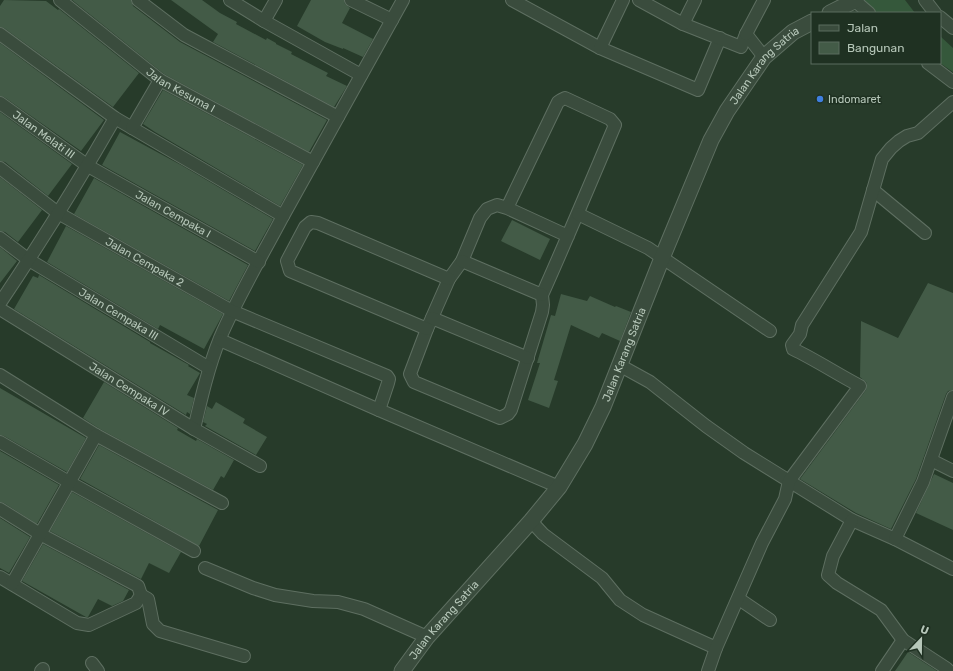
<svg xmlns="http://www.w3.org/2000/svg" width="953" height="671" font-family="Rubik,sans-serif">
  <rect width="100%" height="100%" fill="#273b2a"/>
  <path fill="#35583b" d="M854,0H905L915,13H872Z
    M940,36L953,48V72L940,63Z"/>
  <path fill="#435b47" d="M4,0L46,1L58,10L59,9L139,73L113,107L4,28L0,27V6Z
    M72,0H131L133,6L180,42L327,120L309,152L164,74Z
    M171,0H202L220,13L237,22L236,24L266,40L267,38L276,43V44L292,52L291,54L328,73L326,76L347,86L334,107L213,42L218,34Z
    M311,0H344L345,4L350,8L342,23L373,39L363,57L343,48V49L325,42L297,26Z
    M0,43L104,120L81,151L4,97L0,96Z
    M163,90L303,165L280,206L155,132L143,124Z
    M0,112L72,164L48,196L5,162L0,161Z
    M120,132L181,165L273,219L255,251L102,165Z
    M0,177L42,210L18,242L5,232L0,231Z
    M94,178L248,265L229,301L74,214Z
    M512,220L550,239L540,260L501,241Z
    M66,226L223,314L204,349L160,325L158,329L47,262Z
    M0,247L17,261L0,283Z
    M39,275L150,342V343L189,365L188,366L200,373L187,395L194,398L190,414L187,412L186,415L14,309L33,276L38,278Z
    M928,283L953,293V390L948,391L946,394L916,479L891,529L856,513L800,479L866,390L867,383L860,377L861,321L898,338Z
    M561,294L587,301L590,296L615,307L616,306L631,312L620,341L602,333L599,338L571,325L554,380L558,381L549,408L528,400L540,363H537L551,315L555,316Z
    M104,382L178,428L177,430L196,441L197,439L234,460L224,478L221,476L213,490L100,429L83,418Z
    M0,388L86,438L67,472L4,436L0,435Z
    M216,402L245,419L243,423L267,437L256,455L205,426L207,424L203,422L207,406L212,409Z
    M99,445L218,510L199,546L80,479Z
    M0,451L59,485L37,524L4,503L0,502Z
    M934,474L953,483V530L916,513Z
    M72,492L181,552L169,573L149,563L141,579L50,531Z
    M0,518L30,537L9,573L0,568Z
    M43,544L129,590L123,601L112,606L98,599L88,617H86L22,581Z
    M908,652L937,671H895Z"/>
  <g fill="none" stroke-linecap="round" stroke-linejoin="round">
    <g stroke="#5e6f61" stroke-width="14">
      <g id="minor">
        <path id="s1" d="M60,0L160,80L313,162"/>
        <path d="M138,0L184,35L338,117"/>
        <path d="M230,0L264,21L361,75"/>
        <path d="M351,0L392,20"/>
        <path d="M512,0L600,48L698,90L720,38"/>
        <path d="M639,0L683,24L741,47L746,34L764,57"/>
        <path d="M925,0L935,13"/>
        <path d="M855,1L869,13"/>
        <path d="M940,17L953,28"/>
        <path d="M264,21L276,0"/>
        <path d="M683,24L695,0"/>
        <path d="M0,34L115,118L283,216C262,256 238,296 220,338C208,368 201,399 194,429"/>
        <path d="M746,34L764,0"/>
        <path d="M600,48L623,0"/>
        <path d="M928,63L953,82"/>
        <path id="s2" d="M0,103L88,166L259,262"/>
        <path d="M132,128L160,80"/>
        <path id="s3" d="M0,168L58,213L232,311L387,376L389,379L388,383L379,410"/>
        <path d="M873,190L925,233"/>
        <path d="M507,208L558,102L561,100L565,98L610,119L615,125C591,182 567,239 542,295L543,305L542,312L511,410L508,414L500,418L414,382L410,374L427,329L449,279L462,261L480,218L487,209L497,205L507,208L568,236"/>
        <path d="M578,214L648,248L770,331"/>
        <path d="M283,216L403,0"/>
        <path id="s4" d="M0,238L29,260L209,368"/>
        <path d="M462,261L542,295"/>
        <path d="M0,303C41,242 79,181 115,118"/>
        <path id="s5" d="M0,309L194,429L260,466"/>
        <path d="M432,318L528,358"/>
        <path d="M427,329L290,271L287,261L305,227L311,222L318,223L449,279"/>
        <path d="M220,340L379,410L559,487"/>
        <path d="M621,366L650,382L706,426L744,453L852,520L895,539L953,569"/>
        <path d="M0,375L96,435L222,503"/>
        <path d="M0,442L69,482L194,551"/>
        <path d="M931,460L953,471"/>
        <path d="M0,509L40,534L138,586L141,595L136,603L89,625L77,623L0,577"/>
        <path d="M852,520L833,556L828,575L837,583L881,610L903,640L946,668L949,671"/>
        <path d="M531,521L543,534L602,578L620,600L643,615L716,648"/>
        <path d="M895,539L923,482L953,397"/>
        <path d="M205,568L253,588L275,595L313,601L338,602L364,609L427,637"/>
        <path d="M12,584L96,435"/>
        <path d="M141,595L148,599L153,624L160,631L244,656"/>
        <path d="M739,599L770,620"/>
        <path d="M92,663L98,671"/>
        <path d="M41,671L43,669"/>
        <path d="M708,671L716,648L762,543L785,499L789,481L860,386C837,374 816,360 793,349L792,345L800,334L802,325L861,232L882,159L891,148L899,141L907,136L918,133L953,102"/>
        <path d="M882,671L903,640"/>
      </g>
    </g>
    <g stroke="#5e6f61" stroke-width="17">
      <g id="tertiary">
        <path d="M830,13L856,0"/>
        <path id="s6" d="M402,671L427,637L531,521L559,487L585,444L603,407L662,258L711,140L727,111L764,57L793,32L812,22"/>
      </g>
    </g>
    <use href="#minor" stroke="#3a4c3d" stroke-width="12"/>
    <use href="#tertiary" stroke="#3a4c3d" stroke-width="15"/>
  </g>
  <circle fill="#3f7fe0" stroke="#1f3122" stroke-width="1.5" cx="820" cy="99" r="4"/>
  <g text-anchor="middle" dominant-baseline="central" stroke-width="3" stroke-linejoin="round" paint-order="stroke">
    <g font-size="11" fill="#b6c7b9" stroke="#1f3122">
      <text stroke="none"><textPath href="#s6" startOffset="714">Jalan Karang Satria</textPath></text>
      <text stroke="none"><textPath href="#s1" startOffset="151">Jalan Kesuma I</textPath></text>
      <text stroke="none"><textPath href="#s2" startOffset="54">Jalan Melati III</textPath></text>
      <text stroke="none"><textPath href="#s2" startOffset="206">Jalan Cempaka I</textPath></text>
      <text stroke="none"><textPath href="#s3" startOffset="173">Jalan Cempaka 2</textPath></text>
      <text stroke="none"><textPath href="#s4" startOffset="141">Jalan Cempaka III</textPath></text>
      <text stroke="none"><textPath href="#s6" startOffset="390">Jalan Karang Satria</textPath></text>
      <text stroke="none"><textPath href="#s5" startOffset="152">Jalan Cempaka IV</textPath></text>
      <text stroke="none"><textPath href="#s6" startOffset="66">Jalan Karang Satria</textPath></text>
    </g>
    <g font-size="11" fill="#b6c7b9" stroke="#1f3122" text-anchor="start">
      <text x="828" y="99">Indomaret</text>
    </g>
  </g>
  <rect x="811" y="12" width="130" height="52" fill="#1f3122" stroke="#5b6d5e"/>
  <rect x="819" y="25" width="20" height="6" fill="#3a4c3d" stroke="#5b6d5e"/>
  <text x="847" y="32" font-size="12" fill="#b6c7b9">Jalan</text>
  <rect x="819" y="42" width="20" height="12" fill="#435b47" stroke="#5b6d5e"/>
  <text x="847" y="52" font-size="12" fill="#b6c7b9">Bangunan</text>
  <g transform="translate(921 639) rotate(22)" stroke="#1f3122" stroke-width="3" paint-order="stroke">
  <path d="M0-3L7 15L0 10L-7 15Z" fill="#b6c7b9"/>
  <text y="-6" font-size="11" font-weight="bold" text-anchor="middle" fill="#b6c7b9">U</text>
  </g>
</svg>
